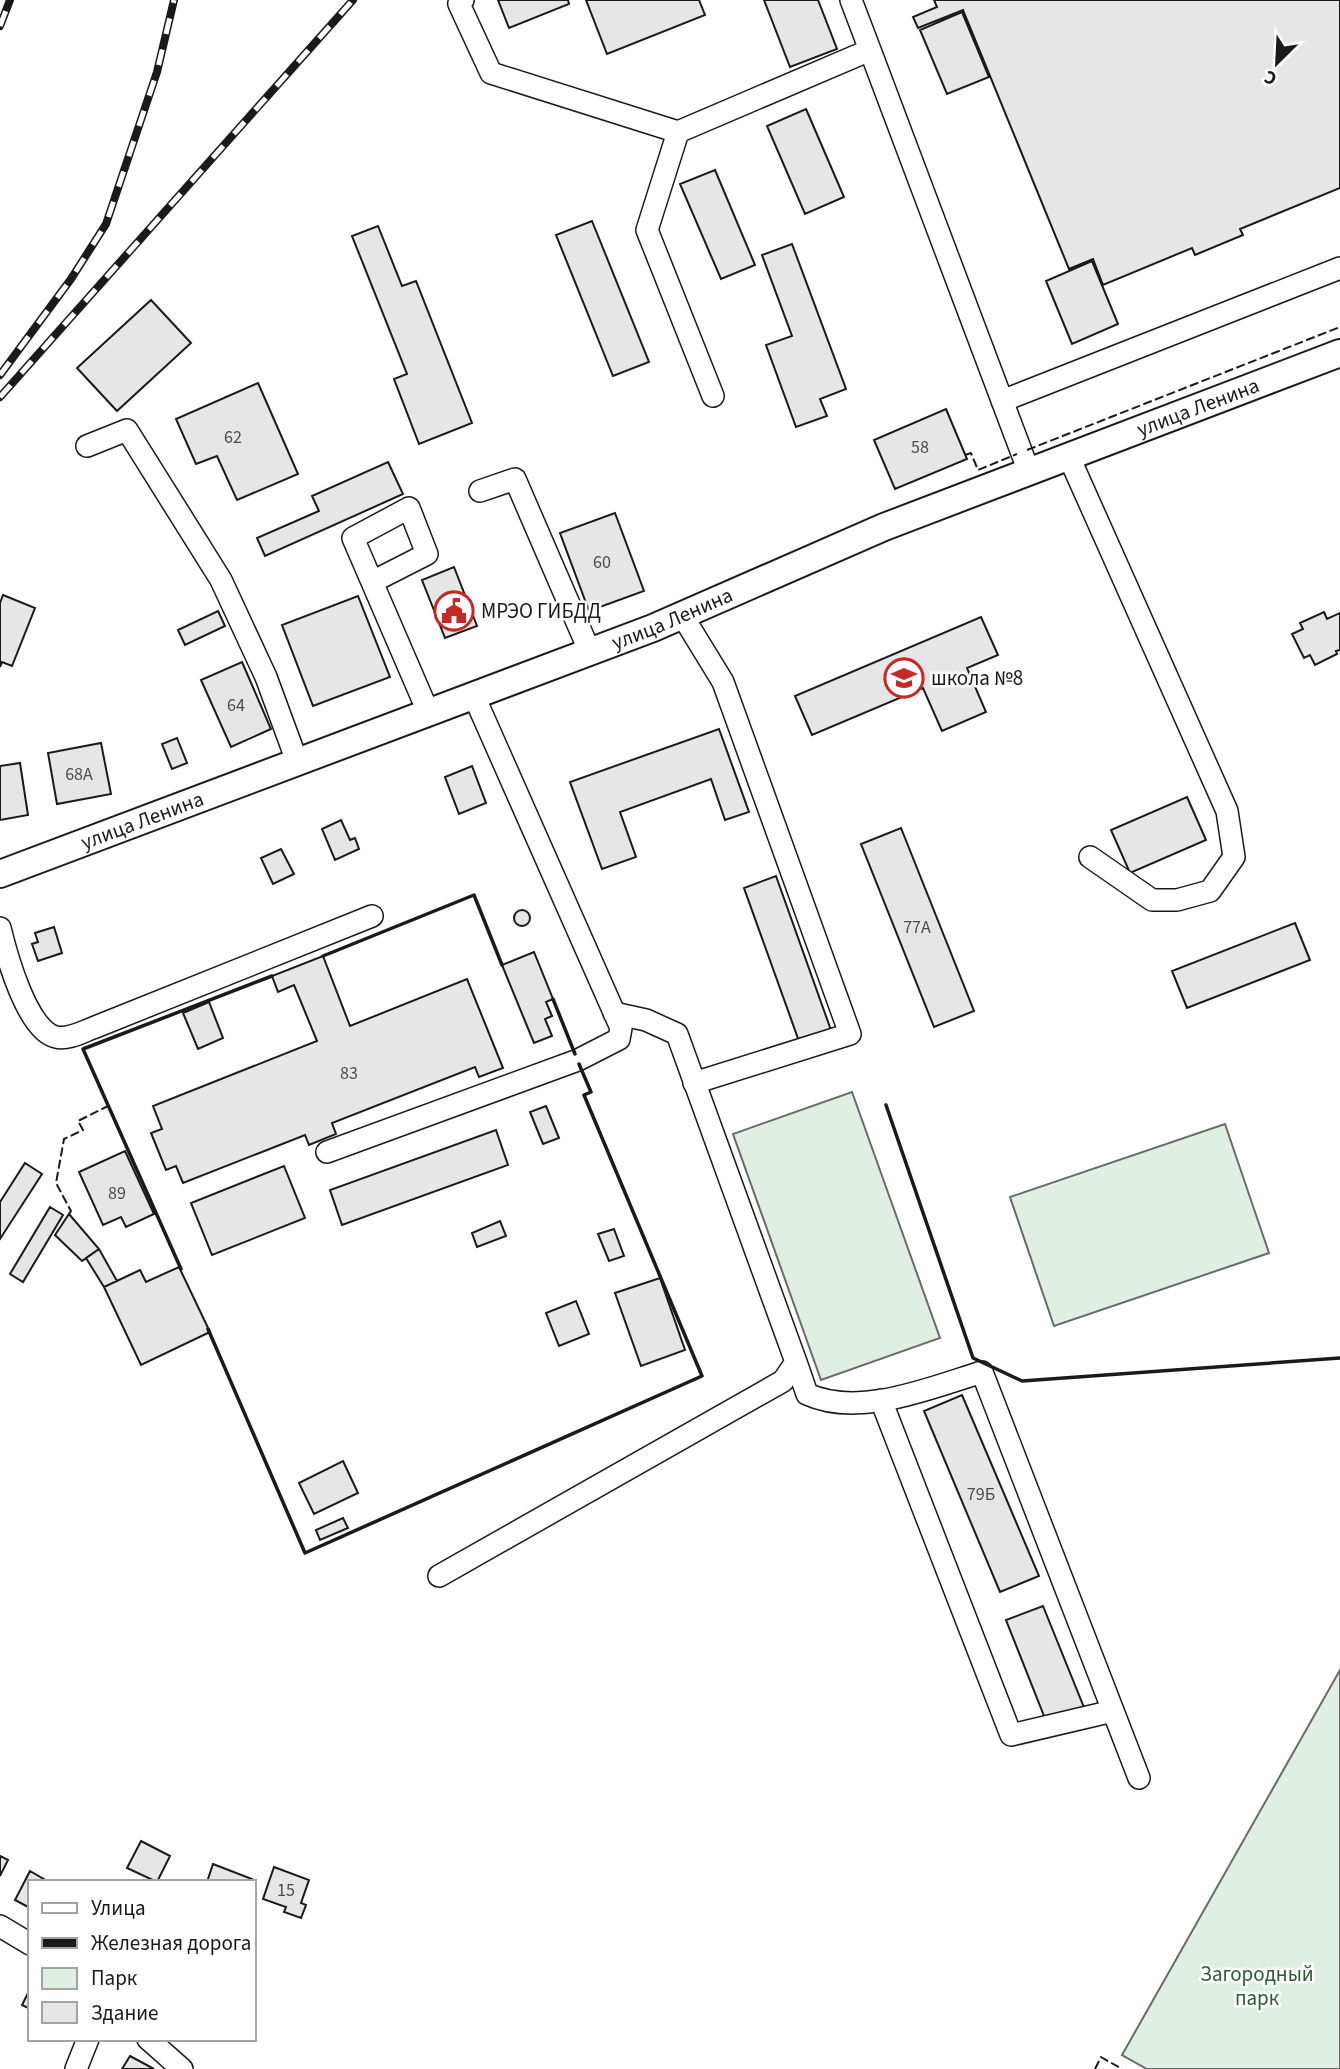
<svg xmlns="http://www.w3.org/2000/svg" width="1340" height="2069" font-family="'Source Sans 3',sans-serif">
  <rect width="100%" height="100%" fill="#fff"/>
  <path fill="#e0efe3" stroke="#6a6a6a" stroke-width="2" d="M852,1092L940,1338L821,1380L733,1134Z
    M1225,1124L1269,1253L1054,1326L1010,1197Z
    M1340,1670V2069H1147L1122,2055Z"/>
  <path fill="#e6e6e6" stroke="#1a1a1a" stroke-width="2" d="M498,0H568L569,4L509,28Z
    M586,0H699L705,15L607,54Z
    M764,0H818L837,49L790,67Z
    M934,0H1340V188L1240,229L1243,235L1195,255L1192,248L1103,285L1093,259L1069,269L963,10L918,28L913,17L937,7Z
    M962,12L989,77L947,94L920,30Z
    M806,109L844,197L805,214L767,126Z
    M715,170L755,265L721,279L680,184Z
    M592,221L649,362L613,376L556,235Z
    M378,226L402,286L416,281L472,423L419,444L394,379L407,374L352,236Z
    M792,244L846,389L820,399L827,416L796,427L766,345L792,336L762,255Z
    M1092,261L1118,324L1072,344L1046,281Z
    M151,300L191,343L117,411L77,368Z
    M258,383L298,474L237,500L217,456L196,464L176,419Z
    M946,409L967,459L895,489L874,440Z
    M388,462L403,494L265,556L257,538L319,511L312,496Z
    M615,513L644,591L589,611L560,533Z
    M454,567L477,626L445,638L422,580Z
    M3,595L35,608L12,666L2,662L0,667V603Z
    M358,596L390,677L313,706L282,625Z
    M218,611L225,626L185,645L178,630Z
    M1324,612L1327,619L1340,613V650L1336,651L1337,654L1315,665L1310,655L1304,658L1292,634L1303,629L1300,623Z
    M981,617L998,655L967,668L986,712L942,731L923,688L812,735L795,696Z
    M242,662L271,729L231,747L201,680Z
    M719,729L749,812L725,820L711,779L620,812L636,857L602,869L570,782Z
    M177,738L187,763L172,769L162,744Z
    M101,743L111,794L57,804L48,753Z
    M20,763L28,815L0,820V766Z
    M472,766L486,803L459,814L445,777Z
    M1187,797L1206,840L1130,873L1111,830Z
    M341,820L350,840L355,838L359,849L335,860L322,829Z
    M901,828L974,1011L934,1027L861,844Z
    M281,849L294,874L273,884L261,858Z
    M776,876L832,1033L800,1044L744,888Z
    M514 918a8 8 0 1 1 16 0a8 8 0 1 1-16 0Z
    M1295,923L1310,960L1187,1008L1172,971Z
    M54,927L62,953L38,961L32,944L38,942L35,933Z
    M534,952L553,999L546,1002L552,1016L545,1019L552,1036L534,1043L502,965Z
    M323,956L350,1026L467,979L503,1068L479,1077L475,1067L332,1123L336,1134L309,1145L305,1135L183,1183L176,1166L166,1170L151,1133L162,1129L153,1106L317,1041L294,985L278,992L272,976Z
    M209,1002L223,1038L198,1049L183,1013Z
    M546,1106L559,1138L543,1144L530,1112Z
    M496,1130L508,1165L342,1225L330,1190Z
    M125,1151L154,1214L126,1227L121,1217L103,1225L79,1172Z
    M25,1163L42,1174L0,1239V1202Z
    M284,1166L305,1218L212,1255L191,1203Z
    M50,1207L63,1215L23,1282L10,1274Z
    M69,1214L99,1249L82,1261L55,1235Z
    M500,1221L506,1236L477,1247L472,1233Z
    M614,1229L624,1256L609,1261L598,1234Z
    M99,1249L117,1281L104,1287L86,1258Z
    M179,1267L210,1332L141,1365L104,1287L140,1270L146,1282Z
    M660,1278L685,1350L641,1366L615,1293Z
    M576,1301L589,1334L559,1346L546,1313Z
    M962,1395L1039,1576L1000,1592L924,1411Z
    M343,1461L358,1493L314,1514L299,1483Z
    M343,1518L348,1528L320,1540L316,1530Z
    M1043,1606L1085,1710L1048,1726L1006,1620Z
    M141,1841L170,1856L157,1882L127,1868Z
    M0,1856L8,1860L0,1876Z
    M213,1864L252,1879L251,1882H207Z
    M274,1867L309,1880L301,1903L306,1905L301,1918L284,1912L286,1907L263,1899Z
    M30,1871L47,1881L30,1882V1908L15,1900Z
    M30,1989V2009L22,2005Z
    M130,2056L154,2069H122Z"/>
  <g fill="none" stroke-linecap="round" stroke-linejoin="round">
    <g stroke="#1a1a1a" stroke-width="24">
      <path id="minor" d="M463,0L459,4L491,73L678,132L870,50L1029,472
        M851,0L870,50
        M678,132L647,230L713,396
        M1002,401L1340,268
        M87,446L127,430L221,580L266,677L298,764
        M1069,457L1227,811L1234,857L1210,891L1177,900H1152L1090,857
        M480,491L515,479L589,650
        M372,582L427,554L409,508L353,538L429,714
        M682,615L723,682L850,1034L694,1083
        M0,928C6,953 27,1031 56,1037C68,1040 82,1032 93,1028L372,916
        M327,1152L578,1060L619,1039L621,1028L474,696
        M796,1362L807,1394C859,1418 930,1388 982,1372L1139,1778
        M881,1400L1011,1735L1113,1711
        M439,1576L783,1381L796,1362L677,1034L646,1020L614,1013
        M0,1926L30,1944
        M148,2039L182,2069
        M76,2069L88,2039"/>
    </g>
    <g stroke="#1a1a1a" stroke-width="30">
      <g id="major">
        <path id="s1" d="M0,874L653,628L884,527L1340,353"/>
      </g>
    </g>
    <use href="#minor" stroke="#fff" stroke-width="21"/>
    <use href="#major" stroke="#fff" stroke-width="26"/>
    <g stroke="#1a1a1a" stroke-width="8">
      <path id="rail" d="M0,26L10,0
        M0,375L71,279L106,224L157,72L174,0
        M0,397L353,0"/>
    </g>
    <use href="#rail" stroke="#fff" stroke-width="5" stroke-dasharray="16" stroke-linecap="butt"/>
    <path stroke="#1a1a1a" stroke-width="2" stroke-dasharray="9 3.5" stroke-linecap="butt" d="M1027,450L1340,327
      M965,455L971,453L978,470L1017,454
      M69,1214L71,1211L56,1183L64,1139L83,1130L78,1121L108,1106
      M1095,2069L1101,2057L1122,2069"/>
    <path stroke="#1a1a1a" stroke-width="3.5" d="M323,956L474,895L502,965
      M553,999L575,1054
      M886,1105L973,1358L1022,1381L1340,1358
      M181,1269L83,1049L272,976
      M208,1329L305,1553L702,1376L584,1095L591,1092L579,1064"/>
  </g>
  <defs>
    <g id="civic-ring" transform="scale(2.0125)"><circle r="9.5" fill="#fff" stroke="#c62828" stroke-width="1.5"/><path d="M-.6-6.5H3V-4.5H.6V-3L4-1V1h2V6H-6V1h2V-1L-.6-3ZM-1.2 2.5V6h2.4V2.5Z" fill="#c62828"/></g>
    <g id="school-ring" transform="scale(2.0125)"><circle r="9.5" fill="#fff" stroke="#c62828" stroke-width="1.5"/><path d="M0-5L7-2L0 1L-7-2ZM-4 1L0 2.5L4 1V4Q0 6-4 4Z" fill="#c62828"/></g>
  </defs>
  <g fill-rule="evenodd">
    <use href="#civic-ring" x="454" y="611"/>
    <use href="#school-ring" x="904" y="678"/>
  </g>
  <g text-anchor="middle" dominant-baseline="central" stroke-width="5" stroke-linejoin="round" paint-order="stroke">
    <g font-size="18" fill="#4d4d4d">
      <text x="233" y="437">62</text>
      <text x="920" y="447">58</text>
      <text x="602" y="562">60</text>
      <text x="236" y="705">64</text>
      <text x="79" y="774">68А</text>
      <text x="917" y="927">77А</text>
      <text x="349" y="1073">83</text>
      <text x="117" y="1193">89</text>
      <text x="981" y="1494">79Б</text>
      <text x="286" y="1890">15</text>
    </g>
    <g font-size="21" fill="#1a1a1a" stroke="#fff">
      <text stroke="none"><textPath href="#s1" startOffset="1286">улица Ленина</textPath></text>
      <text stroke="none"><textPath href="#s1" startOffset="719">улица Ленина</textPath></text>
      <text stroke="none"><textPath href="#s1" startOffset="152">улица Ленина</textPath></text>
    </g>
    <g font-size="21" fill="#1a1a1a" stroke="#fff" text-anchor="start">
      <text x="481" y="611">МРЭО ГИБДД</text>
      <text x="931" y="678">школа №8</text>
    </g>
    <g font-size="21" fill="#2b5a34" stroke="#fff">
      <text x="1257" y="1974">Загородный<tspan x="1257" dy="24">парк</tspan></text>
    </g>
  </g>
  <rect x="28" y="1880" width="228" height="161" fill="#ffffff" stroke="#a3a3a3" stroke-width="2"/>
  <rect x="42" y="1903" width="35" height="10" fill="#ffffff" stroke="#a3a3a3" stroke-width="2"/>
  <text x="91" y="1915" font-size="21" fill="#1a1a1a">Улица</text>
  <rect x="42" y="1938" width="35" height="10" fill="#1a1a1a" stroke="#a3a3a3" stroke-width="2"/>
  <text x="91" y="1950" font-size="21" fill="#1a1a1a">Железная дорога</text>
  <rect x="42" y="1968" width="35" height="21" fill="#e0efe3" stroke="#a3a3a3" stroke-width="2"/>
  <text x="91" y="1985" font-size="21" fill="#1a1a1a">Парк</text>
  <rect x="42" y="2002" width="35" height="21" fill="#e6e6e6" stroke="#a3a3a3" stroke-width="2"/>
  <text x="91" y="2020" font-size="21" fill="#1a1a1a">Здание</text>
  <g transform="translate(1277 63) rotate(204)" stroke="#ffffff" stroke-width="5" paint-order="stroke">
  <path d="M0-5L12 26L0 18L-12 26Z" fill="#1a1a1a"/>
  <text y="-10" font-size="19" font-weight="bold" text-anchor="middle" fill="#1a1a1a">С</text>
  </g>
</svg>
